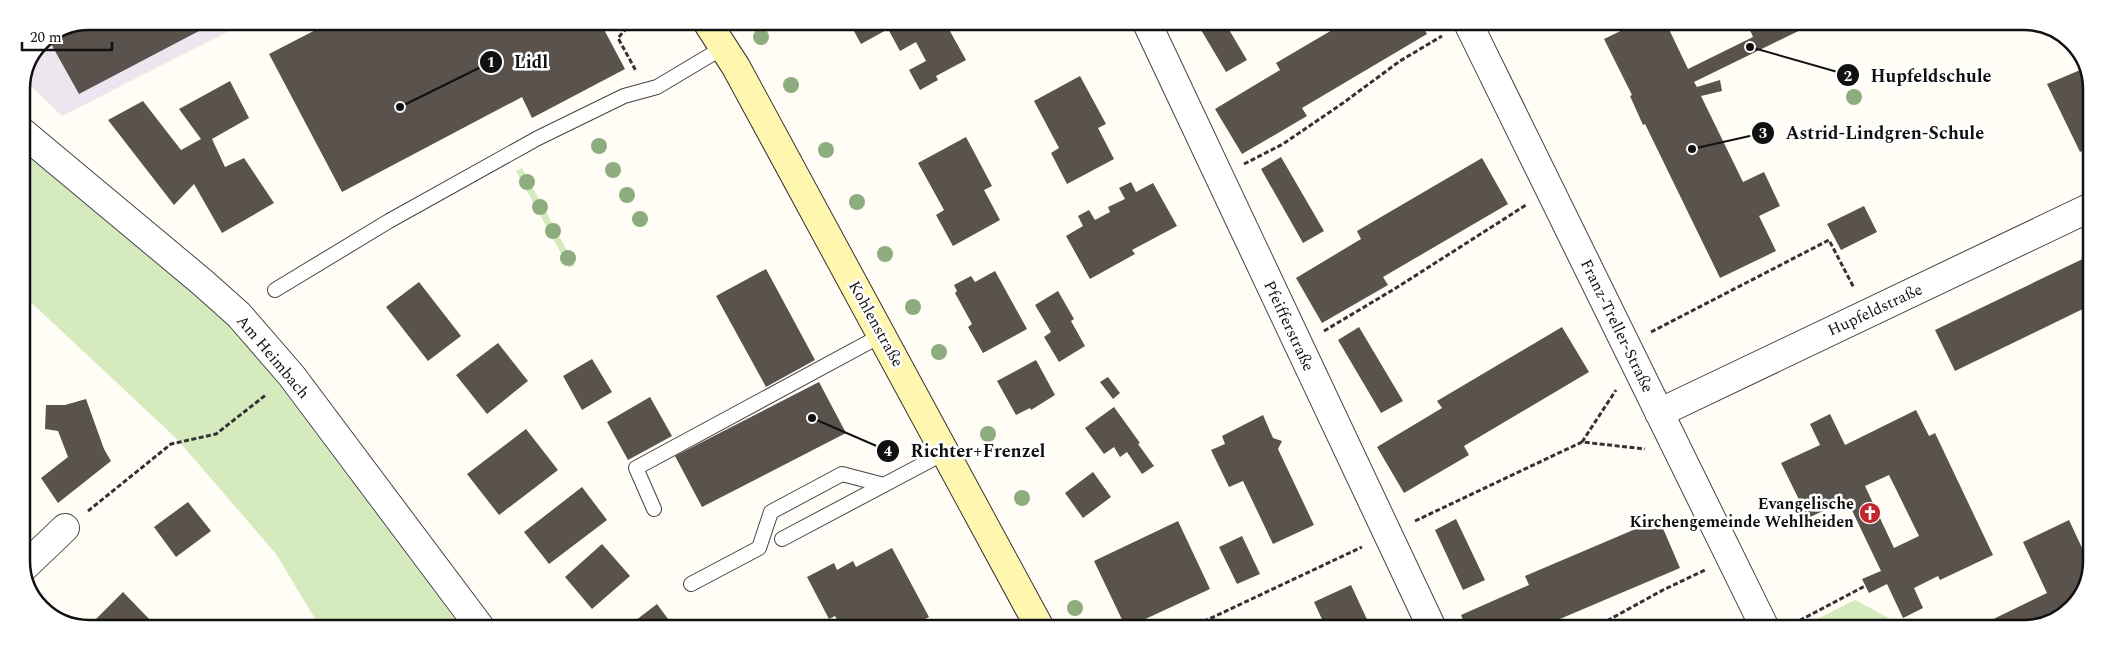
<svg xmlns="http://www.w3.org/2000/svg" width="2113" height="650" font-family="Spectral,serif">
  <rect width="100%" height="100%" fill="#fffdf5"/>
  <path fill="#eee6ef" d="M89,21H249L62,116L25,80L41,41Z"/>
  <path fill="#d5ebbd" d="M21,146L207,302L253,350L461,627H320L276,554L177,439L21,293Z
    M522,168L575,265L569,268L516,171Z
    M1855,600L1889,618L1895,629L1802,628L1801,627Z"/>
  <path fill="#5a524d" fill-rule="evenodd" d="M107,21L108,24L114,21H218L79,94L50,42L89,21Z
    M331,22H600L625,69L532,118L522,97L342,192L269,54Z
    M849,22H926L928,26L938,22L941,28L946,24L966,60L936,76L938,80L920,90L909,70L926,61L916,42L900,51L888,29L861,44Z
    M1197,23H1225L1247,60L1226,72Z
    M1344,23H1421L1427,34L1302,108L1307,116L1242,154L1215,109L1280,70L1276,63Z
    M1637,23H1666L1688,69L1753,37L1747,23H1815L1694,82L1697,87L1720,80L1722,91L1701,96L1743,182L1764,172L1780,206L1759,216L1776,251L1720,278L1645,124L1643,125L1630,96L1632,95L1604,39Z
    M2085,68L2092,84L2091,146L2080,152L2047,84Z
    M1080,76L1106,124L1098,128L1114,159L1067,184L1051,153L1059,148L1034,101Z
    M230,81L249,118L212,139L225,167L244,158L274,203L222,233L194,184L174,205L108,120L143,101L181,150L201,139L179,109Z
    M966,137L992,186L984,190L1000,220L953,246L936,215L944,210L918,163Z
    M1281,157L1324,231L1303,243L1261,169Z
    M1482,158L1508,204L1383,277L1388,285L1322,323L1296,278L1361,239L1357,231Z
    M1131,182L1136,192L1153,183L1177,226L1132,250L1135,254L1090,279L1066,236L1083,226L1078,216L1089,210L1095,220L1110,212L1108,207L1125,199L1119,188Z
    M1864,206L1877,232L1841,250L1827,224Z
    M2091,255V305L1955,371L1935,330Z
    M766,269L815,360L766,387L716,296Z
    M995,271L1027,329L983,353L968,327L972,324L955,293L957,291L954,285L971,276L975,282Z
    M419,282L461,336L428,361L386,307Z
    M1058,291L1074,319L1071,321L1085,346L1059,362L1044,337L1051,332L1035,305Z
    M1359,327L1403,401L1381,413L1338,340Z
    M1562,327L1589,372L1464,446L1469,455L1404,493L1377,447L1442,408L1437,401Z
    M498,343L528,381L487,414L456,375Z
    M592,359L612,392L582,410L563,376Z
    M1036,360L1055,395L1031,410L1030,408L1016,415L997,381Z
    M1108,377L1120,393L1113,399L1100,382Z
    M819,382L846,433L702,507L675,456Z
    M650,397L672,436L628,460L607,422Z
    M86,399L104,449L111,461L58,503L41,478L68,457L58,431L45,429L46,405H65Z
    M1114,407L1140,443L1138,444L1154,466L1142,474L1127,452L1120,457L1114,447L1104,454L1085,428Z
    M1916,410L1929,436L1935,433L1993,555L1940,580L1938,576L1914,588L1923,608L1903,618L1887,584L1869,593L1862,579L1881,571L1847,500L1808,518L1781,463L1820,445L1810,424L1830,414L1845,445ZM1889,475L1919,536L1894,548L1865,486Z
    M1263,415L1273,438L1282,441L1278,449L1314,525L1273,544L1243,481L1229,487L1211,450L1225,444L1222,436Z
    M526,429L558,470L499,515L467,474Z
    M1093,472L1111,497L1083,518L1065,493Z
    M582,487L607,520L549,564L524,532Z
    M188,502L211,531L176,557L154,527Z
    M1456,519L1485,580L1463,590L1435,530Z
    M1659,519L1680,568L1548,624L1549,628H1466L1461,615L1529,585L1525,576Z
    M2069,520L2089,563V575L2086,576L2088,581L2065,615L2024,629H1973L2047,593L2023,542Z
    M1178,521L1210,589L1126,628L1094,561Z
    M1242,536L1260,574L1237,584L1219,547Z
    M602,544L630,576L592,609L565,577Z
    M892,548L929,617L910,627H841L835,616L829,619L807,577L834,563L837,570L853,561L856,567Z
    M1351,585L1371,628H1326L1314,602Z
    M123,592L152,622L148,626H89Z
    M657,604L674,627H627Z
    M957,622L960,627H947Z
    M1265,623L1267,628H1255Z"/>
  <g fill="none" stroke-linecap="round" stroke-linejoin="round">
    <g stroke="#444" stroke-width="16">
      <path id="lane" d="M275,290L389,221L538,138L624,96L657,87L724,47
        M654,509L636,468L882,335
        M782,539L946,452
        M691,584L759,548L771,512L842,474L884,485"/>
    </g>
    <g stroke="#444" stroke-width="30">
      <path id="street" d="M1147,23L1432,628
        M1468,23L1765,628
        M21,131L202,282L239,315L291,375L480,627
        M1659,413L2091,207
        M23,568L65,528"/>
    </g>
    <g stroke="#333" stroke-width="30">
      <path id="secondary" d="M707,22L736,67L1040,628"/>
    </g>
    <path stroke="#333" stroke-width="3" stroke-dasharray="5 2.5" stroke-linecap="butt" d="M632,22L618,38L636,71
      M771,27L780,22
      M1244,164L1283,144L1343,103L1400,61L1442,36
      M1324,331L1396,288L1526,205
      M1651,332L1829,240L1854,288
      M1582,442L1616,390
      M88,511L171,444L216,434L267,394
      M1415,521L1582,442L1645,449
      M1793,624L1865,586
      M1190,628L1362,547
      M1594,628L1663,590L1705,570"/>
    <use href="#lane" stroke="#fff" stroke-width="14"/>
    <use href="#street" stroke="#fff" stroke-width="28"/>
    <use href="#secondary" stroke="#fff6b0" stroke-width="28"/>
  </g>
  <g fill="#8dad7f">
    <circle cx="761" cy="37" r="8"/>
    <circle cx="791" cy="85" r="8"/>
    <circle cx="1854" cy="97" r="8"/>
    <circle cx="599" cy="146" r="8"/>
    <circle cx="826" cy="150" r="8"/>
    <circle cx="613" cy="170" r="8"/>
    <circle cx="527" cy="182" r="8"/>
    <circle cx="627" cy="195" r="8"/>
    <circle cx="857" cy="202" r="8"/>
    <circle cx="540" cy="207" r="8"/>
    <circle cx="640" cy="219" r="8"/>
    <circle cx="553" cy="231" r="8"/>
    <circle cx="885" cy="254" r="8"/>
    <circle cx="568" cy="258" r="8"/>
    <circle cx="913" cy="307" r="8"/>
    <circle cx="939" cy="352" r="8"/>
    <circle cx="988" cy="434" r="8"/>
    <circle cx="1022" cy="498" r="8"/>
    <circle cx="1075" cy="608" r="8"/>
  </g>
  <defs>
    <g id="church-disc" transform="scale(1.125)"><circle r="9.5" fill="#c4262e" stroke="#fff"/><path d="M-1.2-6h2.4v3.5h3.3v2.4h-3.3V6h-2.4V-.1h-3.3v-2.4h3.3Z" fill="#fff"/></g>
  </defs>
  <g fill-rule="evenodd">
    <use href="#church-disc" x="1870" y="513"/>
  </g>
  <g text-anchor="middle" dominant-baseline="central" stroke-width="5" stroke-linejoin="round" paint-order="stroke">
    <g font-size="16" fill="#111" stroke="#fff">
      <text transform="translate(1875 310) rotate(-25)">Hupfeldstraße</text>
      <text transform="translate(876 324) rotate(61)">Kohlenstraße</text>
      <text transform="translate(1289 326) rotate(65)">Pfeifferstraße</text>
      <text transform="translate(1617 326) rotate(64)">Franz-Treller-Straße</text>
      <text transform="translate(273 357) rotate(50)">Am Heimbach</text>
    </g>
    <g font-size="16" font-weight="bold" fill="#111" stroke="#fff" text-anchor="end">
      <text x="1854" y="504">Evangelische<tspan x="1854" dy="18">Kirchengemeinde Wehlheiden</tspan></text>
    </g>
  </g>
  <path d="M0 0H2113V650H0ZM89 30H2024A59 59 0 0 1 2083 89V561A59 59 0 0 1 2024 620H89A59 59 0 0 1 30 561V89A59 59 0 0 1 89 30Z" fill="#fff" fill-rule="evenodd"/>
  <path fill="none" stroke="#111" stroke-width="2.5" d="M89 30H2024A59 59 0 0 1 2083 89V561A59 59 0 0 1 2024 620H89A59 59 0 0 1 30 561V89A59 59 0 0 1 89 30Z"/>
  <path fill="none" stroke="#111" stroke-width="2" d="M400 107L491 62M1750 47L1848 75M1692 149L1763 133M812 418L888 451"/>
  <g fill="#111" stroke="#fff" stroke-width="2">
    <circle cx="400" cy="107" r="5"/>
    <circle cx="1750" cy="47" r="5"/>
    <circle cx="1692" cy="149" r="5"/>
    <circle cx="812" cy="418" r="5"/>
    <circle cx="491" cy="62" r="12"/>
    <circle cx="1848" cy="75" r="12"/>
    <circle cx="1763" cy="133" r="12"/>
    <circle cx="888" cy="451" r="12"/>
  </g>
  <g font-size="15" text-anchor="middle" font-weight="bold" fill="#fff">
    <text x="491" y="67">1</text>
    <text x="1848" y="81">2</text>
    <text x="1763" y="138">3</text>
    <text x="888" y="456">4</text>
  </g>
  <g font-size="18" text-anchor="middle" font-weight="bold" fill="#111" stroke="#fff" stroke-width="5" stroke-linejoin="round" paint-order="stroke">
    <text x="531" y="68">Lidl</text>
    <text x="1931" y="82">Hupfeldschule</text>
    <text x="1885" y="139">Astrid-Lindgren-Schule</text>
    <text x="978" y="457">Richter+Frenzel</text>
  </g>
  <path d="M22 42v8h90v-8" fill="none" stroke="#111111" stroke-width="2.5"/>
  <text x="30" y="42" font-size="15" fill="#111111" stroke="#ffffff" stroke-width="4" paint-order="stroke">20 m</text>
</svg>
